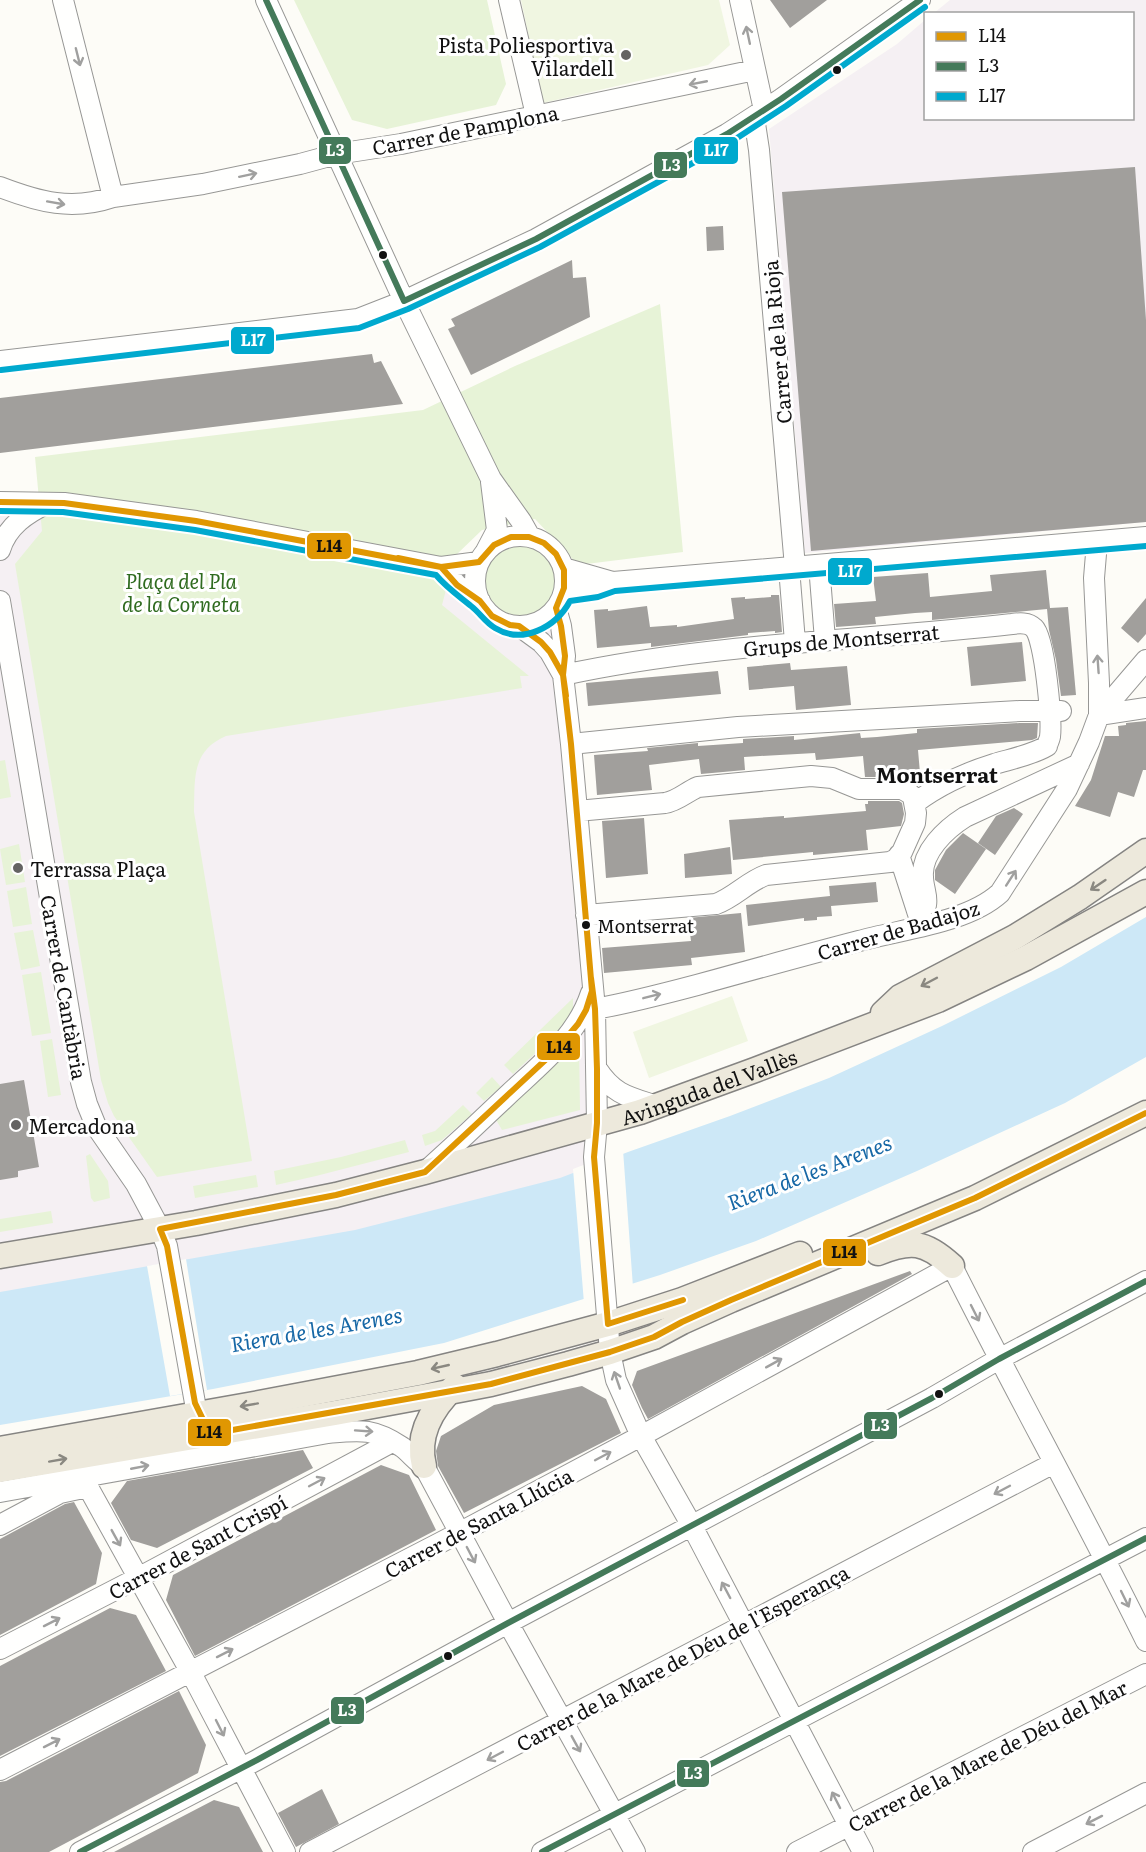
<svg xmlns="http://www.w3.org/2000/svg" width="1146" height="1852" font-family="Literata,serif">
  <rect width="100%" height="100%" fill="#fdfcf7"/>
  <path fill="#f5f0f3" d="M950,0H1146V522L805,553L769,129L897,44L925,20L926,118H1132V14L934,13Z
    M0,497L469,573L492,542L509,535L552,632L590,975L601,1235L0,1359Z"/>
  <path fill="#e7f3d7" d="M294,0H487L506,84L496,105L387,129L352,120Z
    M660,304L683,552L578,565L535,519L482,530L455,556L442,605L529,676H520L522,688L226,736C191,751 195,779 194,812L252,1161L157,1177L114,1116L108,1103L101,1080L15,564L42,531L35,457L423,410L515,366Z
    M484 580a36 36 0 1 1 72 0a36 36 0 1 1-72 0Z
    M5,760L11,797L0,799V761Z
    M19,844L25,882L6,885L0,849Z
    M26,887L32,924L13,927L7,891Z
    M33,930L40,966L21,970L14,933Z
    M41,972L51,1033L32,1036L22,975Z
    M573,998V1013L561,1029L513,1074L504,1065Z
    M52,1039L61,1095L48,1097L40,1041Z
    M576,1041L579,1044L580,1110L502,1130L495,1118Z
    M492,1077L501,1087L484,1101L476,1093Z
    M463,1105L472,1114L442,1140L425,1146L422,1135L435,1131Z
    M405,1140L409,1152L316,1176L276,1185L274,1171L341,1157Z
    M90,1154L108,1181L110,1198L94,1202L91,1198L86,1156Z
    M256,1175L258,1187L195,1198L193,1186Z
    M51,1211L53,1223L0,1232V1219Z"/>
  <path fill="#f0f6e1" d="M521,0H719L730,45L708,65L543,103Z
    M732,996L748,1041L649,1078L633,1032Z"/>
  <path fill="#cde8f7" d="M1146,917V1057L1065,1103L917,1171L756,1241L660,1275L444,1343L213,1389L0,1425V1292L355,1230L560,1178L628,1152L730,1116L829,1078L942,1026L1061,967Z"/>
  <path fill="#fdfcf7" d="M623,1150L633,1287L584,1303L573,1169Z
    M186,1259L207,1390L170,1396L147,1266Z"/>
  <path fill="#a19f9c" d="M770,0H827L790,28Z
    M1135,167L1146,320V522L811,551L782,192Z
    M723,226L724,250L707,251L706,227Z
    M572,260L573,278L586,277L590,317L471,375L448,329L455,326L451,319Z
    M372,354L374,363L381,361L403,404L0,453V398Z
    M1046,570L1050,608L1068,607L1076,695L1061,696L1056,660L1049,630L1047,609L932,620V612L915,613L875,617L876,624L836,627L834,604L876,601L873,577L928,573L930,597L992,591L990,575Z
    M771,595H779L782,632L775,633V631L748,633V635L651,647V643L597,648L594,610L608,609V611L647,606L650,627L677,625V627L734,619L731,598L745,597V599L771,597Z
    M1146,598V634L1138,643L1121,628Z
    M1022,642L1026,681L971,686L967,647Z
    M790,663L791,670L847,666L851,705L796,710L794,686L749,690L747,667Z
    M718,671L721,694L588,706L586,683Z
    M1146,721V770H1143L1134,797L1118,792L1110,817L1075,806L1091,780L1105,736H1119L1118,726L1126,725V723Z
    M1020,723H1038L1037,738L1032,740L918,750L920,773L908,774L909,779L902,777H865L863,756L816,760L815,753L744,757L745,770L701,774L699,759L649,765L652,790L597,795L594,755L648,751L647,748L698,743V746L743,743V739L794,736V740L860,733L861,738L877,737L917,733V729Z
    M868,801H899L902,803L904,814L901,826L866,830L868,850L813,855V852L733,860L729,820L784,816V818L866,811L865,804H868Z
    M1014,808L1023,814L995,855L978,843L996,816Z
    M644,818L648,874L606,878L602,821Z
    M963,833L986,849L955,894L935,880V870L946,850Z
    M730,847L732,874L685,878L684,854Z
    M876,882L878,902L831,906L832,916L817,917V920L804,921V918L748,926L746,905L830,896L829,886Z
    M741,913L745,952L691,958L692,965L604,973L602,948L691,941L688,918Z
    M24,1080L39,1167L18,1171V1177L0,1180V1084Z
    M910,1271L912,1274L648,1419L642,1408L632,1385L637,1371Z
    M582,1386L606,1399L621,1433L464,1513L438,1466L436,1451L441,1436L494,1405Z
    M303,1450L313,1468L157,1548L131,1540L111,1503L127,1481Z
    M381,1465L409,1475L436,1530L195,1656L166,1600L173,1575Z
    M74,1502L102,1553L96,1584L0,1635V1539L65,1504Z
    M110,1608L136,1615L166,1671L0,1756V1666Z
    M179,1691L206,1745L198,1773L49,1852H0V1782L6,1781Z
    M322,1789L339,1824L296,1847L278,1813Z
    M214,1800L239,1807L263,1852H114Z"/>
  <g fill="none" stroke-linecap="round" stroke-linejoin="round">
    <g stroke="#979795" stroke-width="22">
      <path id="minor" d="M63,0L113,197
        M266,0L404,301L491,479L521,521L530,537
        M509,0L536,115
        M740,0L764,110
        M754,117L759,150L795,567
        M0,187C39,202 72,211 113,197L203,184L300,164L337,154L401,144L755,70
        M0,361L358,319L404,301L536,239L727,134L781,99L920,0
        M0,502L64,503L196,521L441,567L479,562
        M475 581a45 45 0 1 1 90 0a45 45 0 1 1-90 0Z
        M0,550C7,526 27,513 48,503
        M486,551L497,530L491,482
        M819,565L825,640
        M441,567L457,585L480,601
        M564,568L613,582
        M789,568L795,642
        M564,593L596,588L613,582L1146,537
        M0,601L81,1082L87,1104L96,1126L136,1184L160,1229L167,1246L195,1403
        M556,608L561,626L565,656L563,675L571,744L595,1009L597,1123L594,1157L610,1352L616,1380L641,1436L692,1526L863,1852
        M519,626L541,642L550,652L563,675
        M563,675C711,643 862,641 1012,624C1019,623 1028,622 1034,628C1045,638 1052,721 1050,737C1050,738 1047,745 1047,746C1032,755 1011,759 994,764C965,773 939,785 915,803
        M1099,715L1146,660
        M1099,715L1146,708
        M571,744L738,727L1020,711H1061
        M577,811L665,803C678,801 686,792 698,787L811,776L832,778L859,789H902L909,793L913,797L916,813L915,823L902,852L896,859L890,862L766,875C747,882 735,897 716,904L586,915
        M899,855L920,920
        M917,911L926,905C928,896 923,887 923,877C921,852 946,829 965,817L1079,764
        M595,1009C629,1003 663,994 697,985C751,970 805,955 859,941C902,929 967,923 1000,893L1067,789L1089,742L1099,715V683L1094,578L1097,542
        M597,1069C614,1095 629,1097 657,1106
        M425,1172C454,1146 482,1120 510,1093C542,1063 577,1036 591,993
        M0,1492L328,1433C361,1430 373,1428 402,1447C410,1453 416,1461 424,1466L508,1623L635,1852
        M0,1525L60,1493L88,1487L190,1671L285,1852
        M0,1649L138,1578L392,1442
        M0,1770L459,1533L641,1436L952,1266C1015,1392 1084,1515 1146,1641
        M80,1852L257,1760L508,1623L932,1398L999,1359L1146,1281
        M310,1852L1054,1463
        M542,1852L1146,1538
        M797,1852L1146,1674
        M1033,1852L1146,1793"/>
    </g>
    <g stroke="#858482" stroke-width="27">
      <g id="major">
        <path d="M883,1013L900,997L1015,937L1080,897L1146,851"/>
        <path d="M878,1253C911,1240 925,1241 952,1266"/>
        <path id="s1" d="M0,1256L196,1223L336,1195L425,1172L640,1112L755,1070L938,1000L1026,958L1146,892"/>
        <path d="M0,1449L254,1404L418,1373L497,1354L608,1324L682,1300L800,1254"/>
        <path d="M424,1466C416,1435 432,1408 455,1386"/>
        <path d="M0,1470L335,1413L449,1392L491,1384L568,1364L610,1352L654,1337L682,1322L731,1300L975,1198L1146,1113"/>
      </g>
    </g>
    <use href="#minor" stroke="#fffffe" stroke-width="20"/>
    <use href="#major" stroke="#ede9dc" stroke-width="24"/>
    <g stroke="#fff" stroke-width="10">
      <path id="bus-1" d="M0,502L64,503L196,521L441,567L457,585L480,601L492,616L510,625L519,626L541,642L550,652L563,675L571,744L592,991L586,1010L578,1024L555,1051L425,1172L336,1195L160,1229L167,1246L195,1403L210,1434L491,1384L610,1352L654,1337L682,1322L731,1300L975,1198L1146,1113
        M398,558L441,567L479,562L494,545L511,537H529L544,543L556,554L564,570V588L556,608L561,626L565,656L563,675L566,696
        M591,978L595,1009L597,1069V1123L594,1157L608,1324L683,1300"/>
    </g>
    <g stroke="#fff" stroke-width="10">
      <path id="bus-2" d="M266,0L404,301
        M404,301L536,239L727,134L781,99L920,0
        M80,1852L257,1760L508,1623L932,1398L999,1359L1146,1281
        M542,1852L1146,1538"/>
    </g>
    <g stroke="#fff" stroke-width="10">
      <path id="bus-3" d="M1,370L359,328L408,309L540,247L731,142L786,106L925,7
        M0,511L63,512L195,530L436,575C447,588 459,596 471,606C480,613 485,622 495,628C523,645 556,627 570,601L598,597L615,591L1146,546"/>
    </g>
    <use href="#bus-1" stroke="#e09702" stroke-width="6"/>
    <use href="#bus-2" stroke="#447a5a" stroke-width="6"/>
    <use href="#bus-3" stroke="#00a9ce" stroke-width="6"/>
  </g>
  <defs><path id="oneway-shaft" d="M-6 0H5M1.5-3L5.5 0L1.5 3" fill="none" stroke-width="1.6" stroke-linecap="round" stroke-linejoin="round" transform="scale(1.5)"/></defs>
  <g stroke="#a0a09f">
    <use href="#oneway-shaft" transform="translate(748 35) rotate(-102)"/>
    <use href="#oneway-shaft" transform="translate(78 57) rotate(76)"/>
    <use href="#oneway-shaft" transform="translate(698 83) rotate(169)"/>
    <use href="#oneway-shaft" transform="translate(248 175) rotate(-12)"/>
    <use href="#oneway-shaft" transform="translate(56 203) rotate(10)"/>
    <use href="#oneway-shaft" transform="translate(1098 664) rotate(-94)"/>
    <use href="#oneway-shaft" transform="translate(1011 878) rotate(-57)"/>
    <use href="#oneway-shaft" transform="translate(652 996) rotate(-14)"/>
    <use href="#oneway-shaft" transform="translate(975 1313) rotate(63)"/>
    <use href="#oneway-shaft" transform="translate(774 1363) rotate(-29)"/>
    <use href="#oneway-shaft" transform="translate(617 1380) rotate(-109)"/>
    <use href="#oneway-shaft" transform="translate(364 1431) rotate(4)"/>
    <use href="#oneway-shaft" transform="translate(603 1456) rotate(-28)"/>
    <use href="#oneway-shaft" transform="translate(140 1467) rotate(-11)"/>
    <use href="#oneway-shaft" transform="translate(317 1482) rotate(-28)"/>
    <use href="#oneway-shaft" transform="translate(1002 1490) rotate(152)"/>
    <use href="#oneway-shaft" transform="translate(116 1538) rotate(61)"/>
    <use href="#oneway-shaft" transform="translate(471 1555) rotate(62)"/>
    <use href="#oneway-shaft" transform="translate(726 1590) rotate(-118)"/>
    <use href="#oneway-shaft" transform="translate(1125 1599) rotate(64)"/>
    <use href="#oneway-shaft" transform="translate(52 1622) rotate(-27)"/>
    <use href="#oneway-shaft" transform="translate(225 1653) rotate(-27)"/>
    <use href="#oneway-shaft" transform="translate(220 1728) rotate(63)"/>
    <use href="#oneway-shaft" transform="translate(52 1743) rotate(-27)"/>
    <use href="#oneway-shaft" transform="translate(576 1744) rotate(61)"/>
    <use href="#oneway-shaft" transform="translate(495 1756) rotate(152)"/>
    <use href="#oneway-shaft" transform="translate(836 1800) rotate(-117)"/>
    <use href="#oneway-shaft" transform="translate(1094 1820) rotate(153)"/>
  </g>
  <g stroke="#8a8881">
    <use href="#oneway-shaft" transform="translate(1098 885) rotate(146)"/>
    <use href="#oneway-shaft" transform="translate(929 982) rotate(152)"/>
    <use href="#oneway-shaft" transform="translate(440 1367) rotate(167)"/>
    <use href="#oneway-shaft" transform="translate(249 1405) rotate(170)"/>
    <use href="#oneway-shaft" transform="translate(58 1460) rotate(-10)"/>
  </g>
  <g fill="#646362" stroke="#fff" stroke-width="2">
    <circle cx="626" cy="55" r="6"/>
    <circle cx="18" cy="868" r="6"/>
    <circle cx="16" cy="1125" r="6"/>
  </g>
  <g fill="#111" stroke="#fff" stroke-width="2">
    <circle cx="837" cy="70" r="5"/>
    <circle cx="383" cy="255" r="5"/>
    <circle cx="586" cy="925" r="5"/>
    <circle cx="939" cy="1394" r="5"/>
    <circle cx="448" cy="1656" r="5"/>
  </g>
  <g text-anchor="middle" dominant-baseline="central" stroke-width="6" stroke-linejoin="round" paint-order="stroke">
    <g font-size="18" fill="#111" stroke="#fff" text-anchor="start">
      <text x="597" y="925">Montserrat</text>
    </g>
    <g font-size="20" fill="#111" stroke="#fff" text-anchor="start">
      <text x="614" y="44" text-anchor="end">Pista Poliesportiva<tspan x="614" dy="23">Vilardell</tspan></text>
      <text x="30" y="868">Terrassa Plaça</text>
      <text x="28" y="1125">Mercadona</text>
    </g>
    <g font-size="20" fill="#111" stroke="#fff">
      <text transform="translate(465 129) rotate(-11)">Carrer de Pamplona</text>
      <text transform="translate(776 342) rotate(-95)">Carrer de la Rioja</text>
      <text transform="translate(841 639) rotate(-5)">Grups de Montserrat</text>
      <text transform="translate(898 929) rotate(-16)">Carrer de Badajoz</text>
      <text transform="translate(65 987) rotate(80)">Carrer de Cantàbria</text>
      <text stroke="none"><textPath href="#s1" startOffset="730">Avinguda del Vallès</textPath></text>
      <text transform="translate(478 1522) rotate(-28)">Carrer de Santa Llúcia</text>
      <text transform="translate(197 1546) rotate(-28)">Carrer de Sant Crispí</text>
      <text transform="translate(682 1657) rotate(-28)">Carrer de la Mare de Déu de l'Esperança</text>
      <text transform="translate(987 1755) rotate(-27)">Carrer de la Mare de Déu del Mar</text>
    </g>
    <g font-size="20" font-style="italic" fill="#2f6b1f" stroke="#fff">
      <text x="181" y="580">Plaça del Pla<tspan x="181" dy="23">de la Corneta</tspan></text>
    </g>
    <g font-size="21" font-weight="bold" fill="#111" stroke="#fff">
      <text x="937" y="773">Montserrat</text>
    </g>
    <g font-size="21" font-style="italic" fill="#1768a6" stroke="#fff">
      <text transform="translate(809 1171) rotate(-21)">Riera de les Arenes</text>
      <text transform="translate(316 1328) rotate(-10)">Riera de les Arenes</text>
    </g>
  </g>
  <g stroke="#fff" stroke-width="2">
    <rect x="693" y="136" width="46" height="29" rx="6" fill="#00a9ce"/>
    <rect x="318" y="136" width="34" height="29" rx="6" fill="#447a5a"/>
    <rect x="653" y="151" width="35" height="28" rx="6" fill="#447a5a"/>
    <rect x="230" y="326" width="45" height="29" rx="6" fill="#00a9ce"/>
    <rect x="306" y="532" width="46" height="28" rx="6" fill="#e09702"/>
    <rect x="827" y="557" width="46" height="29" rx="6" fill="#00a9ce"/>
    <rect x="536" y="1032" width="45" height="29" rx="6" fill="#e09702"/>
    <rect x="822" y="1238" width="45" height="29" rx="6" fill="#e09702"/>
    <rect x="863" y="1411" width="35" height="29" rx="6" fill="#447a5a"/>
    <rect x="187" y="1418" width="45" height="29" rx="6" fill="#e09702"/>
    <rect x="330" y="1696" width="35" height="29" rx="6" fill="#447a5a"/>
    <rect x="676" y="1759" width="34" height="29" rx="6" fill="#447a5a"/>
  </g>
  <g font-size="16" text-anchor="middle" font-weight="bold" fill="#fff">
    <text x="716" y="156">L17</text>
    <text x="335" y="156">L3</text>
    <text x="671" y="171">L3</text>
    <text x="253" y="346">L17</text>
    <text x="850" y="577">L17</text>
    <text x="880" y="1431">L3</text>
    <text x="347" y="1716">L3</text>
    <text x="693" y="1779">L3</text>
  </g>
  <g font-size="16" text-anchor="middle" font-weight="bold" fill="#111">
    <text x="329" y="552">L14</text>
    <text x="559" y="1053">L14</text>
    <text x="844" y="1258">L14</text>
    <text x="209" y="1438">L14</text>
  </g>
  <rect x="924" y="12" width="210" height="108" fill="#ffffff" stroke="#a0a0a0" stroke-width="1.5"/>
  <rect x="936" y="32" width="30" height="9" fill="#e09702" stroke="#a0a0a0" stroke-width="1.5"/>
  <text x="978" y="42" font-size="18" fill="#111111">L14</text>
  <rect x="936" y="62" width="30" height="9" fill="#447a5a" stroke="#a0a0a0" stroke-width="1.5"/>
  <text x="978" y="72" font-size="18" fill="#111111">L3</text>
  <rect x="936" y="92" width="30" height="9" fill="#00a9ce" stroke="#a0a0a0" stroke-width="1.5"/>
  <text x="978" y="102" font-size="18" fill="#111111">L17</text>
</svg>
